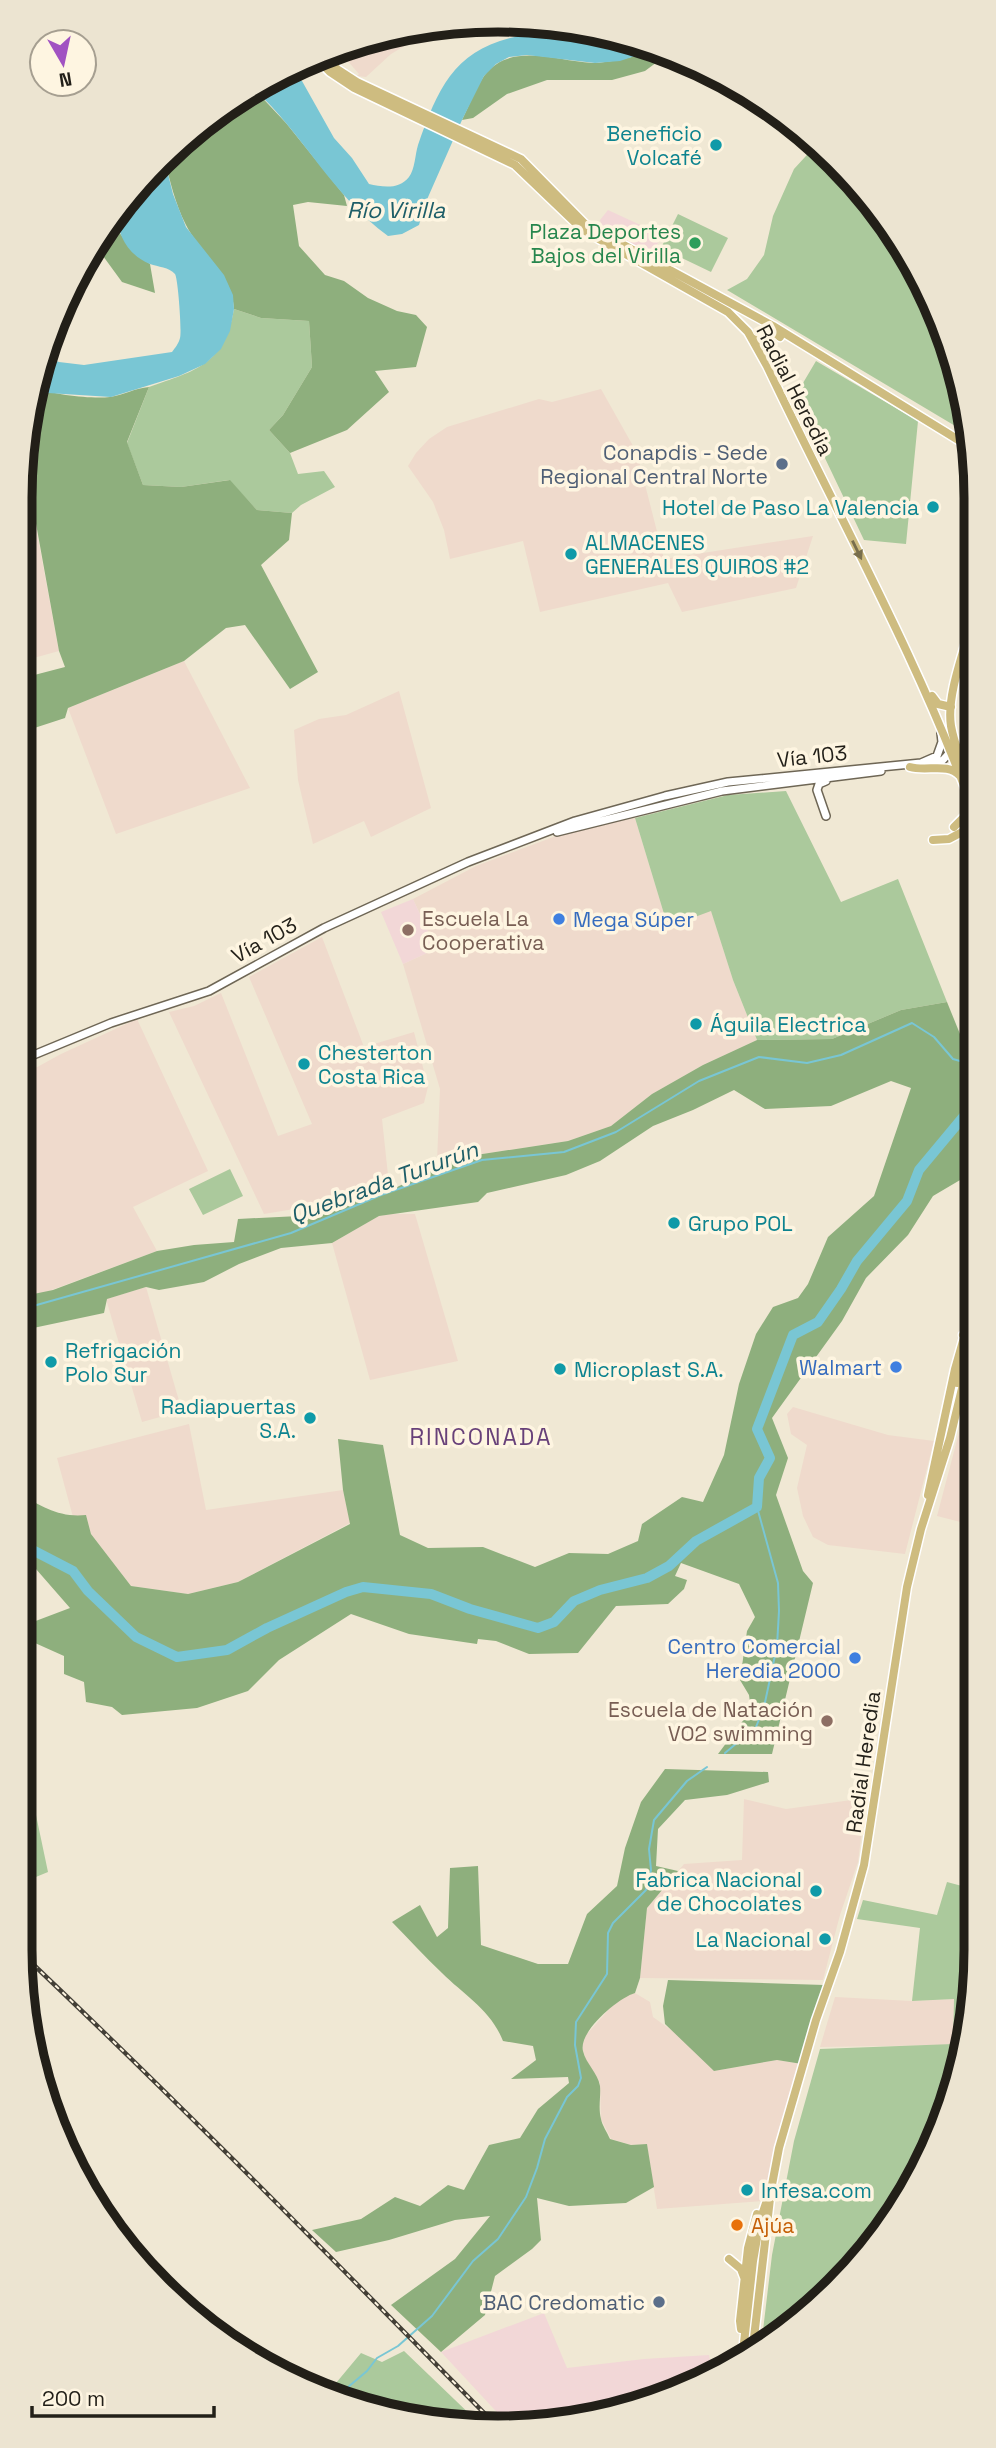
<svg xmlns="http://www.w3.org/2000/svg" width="996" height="2448" font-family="'Space Grotesk',sans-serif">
  <rect width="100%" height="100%" fill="#f0e8d4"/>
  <path fill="#efdacc" d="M442,24L391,54L366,77L357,76L359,74L346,59L338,65L326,54L374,36Z
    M601,389L637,453L664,559L813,536L796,588L682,612L668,583L540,612L523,541L450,559L444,530L433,502L408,466L416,453L429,439L447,427L539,399L552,402Z
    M32,506L59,651L19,662V508Z
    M184,661L250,788L116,834L68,708Z
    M399,691L431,808L371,837L364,821L313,844L298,780L294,730L319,719L346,715Z
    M635,818L668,927L711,910L733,980L757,1040L703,1065L652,1094L611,1126L568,1141L437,1161L440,1089L403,964L436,949L413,899L476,866L572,830Z
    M322,937L364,1047L414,1032L428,1087L424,1103L382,1119L388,1175L380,1185L312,1206L264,1214L169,1012L194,1006L221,993L278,1136L312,1124L249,977Z
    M137,1019L208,1171L133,1207L157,1251L19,1302V1077L61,1054Z
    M390,1214H415L458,1361L370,1380L332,1243L379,1216Z
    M146,1287L182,1411L142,1422L106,1299Z
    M975,1372L976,1526L937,1516Z
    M793,1407L888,1435L934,1441L905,1554L828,1545L813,1537L803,1516L797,1488L807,1445L791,1434L787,1414Z
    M189,1424L206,1510L343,1490L350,1523L238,1582L188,1594L131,1586L91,1534L86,1515L73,1517L57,1458Z
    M866,1798L858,1862L840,1915L823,1980L640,1978L647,1908L684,1864L742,1860L744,1799L786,1809Z
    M635,1993L650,2002L653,2017L685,2040L714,2071L777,2060L802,2064L779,2128L763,2201L657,2209L647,2144L631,2145L611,2139L601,2119L600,2083L586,2060L582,2047L586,2035L612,2006L624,1996Z
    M835,1997L912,2001L954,1999L953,2045L820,2047Z"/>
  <path fill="#f2d7d7" d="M608,210L662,235L652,255L602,228L600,220Z
    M413,899L436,949L403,964L381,912Z
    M544,2313L567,2368L644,2359L709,2355L710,2361L738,2358L739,2364L592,2419L506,2422L441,2352Z"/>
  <path fill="#abc99c" d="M816,145L858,183L928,287L971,431L967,433L727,290L747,279L764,255L773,216L794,169Z
    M678,214L728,238L711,272L661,248Z
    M234,309L261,318L309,321L312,367L283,415L269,430L290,453L298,474L324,471L335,487L301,505L292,513L257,510L229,480L181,487L143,485L127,443L149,387C197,370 224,365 234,309Z
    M816,361L918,421L906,544L864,540L792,389L803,383Z
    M786,791L841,902L898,879L947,1002L901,1010L832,1039L757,1040L733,980L711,911L668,927L635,818L728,795Z
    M230,1169L243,1196L203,1215L189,1189Z
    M36,1815L48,1872L31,1879L20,1850L28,1846L20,1823Z
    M947,1882L977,1890V1950L951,2104L878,2242L814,2310L761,2347L772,2255L794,2141L820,2049L953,2044L954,1999L912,2001L920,1928L857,1919L863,1900L937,1915Z
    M404,2351L479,2423L435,2425L345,2403L326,2395L361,2353L382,2362Z"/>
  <path fill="#8eaf7d" d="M659,48L669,53L645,71L612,80H547L507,94L473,118L462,120C469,106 475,89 484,76C510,41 556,61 592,63C611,63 633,56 651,53Z
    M254,89L286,123L344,195L347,206L308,202L293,205L299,246L325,275L344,281L368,298L397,311L416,315L427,327L416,367L375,371L389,392L347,430L290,453L269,430L283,415L312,367L309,321L261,318L234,309C232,273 201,255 186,225C175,204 170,180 164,158L206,118Z
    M116,213L118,231L138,256L150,264L155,293L122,282L95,245V243Z
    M149,387L127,442L143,485L181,487L230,480L257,510L292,513L289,540L261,565L318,672L290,689L245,625L226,628L184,661L68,708L65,718L19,733V679L65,667L59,651L33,507L19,508L37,388C54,395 92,399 110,397C124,395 135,388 149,387Z
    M947,1002L960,1034L974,1027L975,1169L972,1173L933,1196L908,1235L866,1278L842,1321L772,1418L788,1458L776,1495L803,1571L813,1583L772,1754H718L751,1710L749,1695L740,1680L747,1631L755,1617L739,1584L681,1563L675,1576L687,1580L684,1589L668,1604L616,1606L578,1653L529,1654L496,1641L478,1639L477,1644L409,1634L351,1614L279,1660L248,1691L197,1708L122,1715L112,1707L86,1702L84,1682L64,1674V1656L35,1643L19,1653V1638L33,1622L70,1608L29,1561H19V1494C42,1506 59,1518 86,1515L91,1534L131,1586L188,1594L238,1582L350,1524L343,1490L338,1439L383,1445L400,1535L428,1548L483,1547L535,1567L569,1553L608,1554L638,1541L642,1524L682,1497L703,1502L724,1455L739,1384L756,1334L773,1307L798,1298L808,1284L828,1237L874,1196L911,1088L891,1081L831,1106L765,1109L734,1090L693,1110L653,1126L600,1161L566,1175L487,1193L478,1202L379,1216L332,1243L281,1248L239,1264L204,1282L159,1290L146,1287L107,1299L104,1313L19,1331V1297L53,1290L157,1251L194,1245L234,1242L238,1219L319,1215L366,1192L393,1189L428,1172L437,1161L568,1141L611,1126L652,1094L703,1065L757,1040L832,1039L901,1010Z
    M665,1769L768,1772L769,1782L727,1795L685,1800L658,1829L656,1866L678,1871L647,1908L640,1978L635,1993C618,1998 578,2032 583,2051C586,2064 598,2073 600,2086C601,2096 598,2108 601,2119C602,2125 607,2132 610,2139L631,2145L647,2144L654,2187L626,2203L569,2206L537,2198L541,2240L532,2249L495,2276L485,2315L441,2352L391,2305L455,2259L490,2216L455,2220L389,2240L336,2252L312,2230L361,2219L395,2197L420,2206L448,2185L464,2190L489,2145L520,2138L538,2109L569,2083L568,2077L511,2079L536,2060L533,2046L503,2041C491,2010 464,1995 442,1973C425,1957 409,1939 392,1922L420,1905L437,1937L448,1928L450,1868L478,1866L481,1945L538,1964H568L587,1914L617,1886L625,1848L641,1802Z
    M668,1980L824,1985L802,2064L777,2060L714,2071L665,2024L663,2006Z"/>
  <path fill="#79c6d4" d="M524,35L568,40L601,39L614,36L659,48L620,61L595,63L527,55L509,57L496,64L484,76L462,120L425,204L419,225L402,234L388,236C333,196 303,134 254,89L283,71L302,81L334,138L352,158L369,184C382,187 399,190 409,177C415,169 415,155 418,145C439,85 456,47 524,35Z
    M164,158L173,194L186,227L224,275L233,295L234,309L230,331L221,349L205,364L179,376L111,397L48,393L37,388L43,356L59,362L84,365L172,352C175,348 179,343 180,338C182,333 178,278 175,274C169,267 158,267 150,264C128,255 118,236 116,213L138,183Z"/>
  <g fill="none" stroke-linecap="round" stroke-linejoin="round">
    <path stroke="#79c6d4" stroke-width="2" d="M19,1310L291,1233L381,1195L482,1160L564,1152L616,1132L699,1081L759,1057L807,1063L841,1055L912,1023L934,1037L953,1059L974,1065
      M725,1753L756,1727L764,1707L777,1646L779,1611L778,1583L757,1507
      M919,2164L920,2150L936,2132
      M845,2276L863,2250L881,2236
      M334,2399L367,2371L377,2358L398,2346L432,2316L473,2261L498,2239L526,2197L537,2168L545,2139L567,2097L578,2086L581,2078L575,2045L576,2022L607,1974L608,1933L613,1923L646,1890L651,1870L649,1849L654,1820L687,1781L707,1767"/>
    <path stroke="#79c6d4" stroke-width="10" d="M19,1543L73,1571L88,1591L136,1637L177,1657L227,1650L267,1628L346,1592L363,1587L431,1594L470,1609L538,1628L554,1622L574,1601L600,1590L647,1578L669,1566L696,1541L757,1507L759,1478L770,1458L757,1429L793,1335L818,1322L841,1289L857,1261L907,1201L919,1170L974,1104"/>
    <g stroke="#6e6655" stroke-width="10">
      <path id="secondary" d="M928,766L943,760L952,750
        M826,781L819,784L817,790L826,816
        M557,832L722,791L881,771
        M19,1061L111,1023L209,991L324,928L468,862L575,821L665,796L728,782L921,763L937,756L942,742L941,733"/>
    </g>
    <g stroke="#fff" stroke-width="11">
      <path id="primary" d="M324,55L337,69L357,82L521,159L585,224L773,326L973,449
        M316,58L330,72L354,88L515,165L583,230L728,312L748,332L767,366C837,514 918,658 974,812
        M760,345L758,337L763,331L773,332L780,337
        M973,618C965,649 946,695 951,726C955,748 965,769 974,789
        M932,696L938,704L951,707
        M910,767C927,772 948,762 960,776
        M954,827L967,814V801
        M933,840L949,839L964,831H974
        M957,1383L967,1344V1339L963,1335L972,1326L975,1316
        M928,1495L955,1369L975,1299
        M729,2259L741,2269L744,2277
        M741,2329L740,2321L748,2248L757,2214
        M752,2355L771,2190L779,2148L816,2020L840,1952L864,1865L907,1587L921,1529L950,1438L975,1335
        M742,2361L753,2261L760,2221L766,2203"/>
    </g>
    <use href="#secondary" stroke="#fff" stroke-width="7"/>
    <use href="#primary" stroke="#cebc80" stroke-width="8"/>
    <g stroke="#433f36" stroke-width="4.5">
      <path id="rail" d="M19,1951C181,2104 337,2264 494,2423"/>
    </g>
    <use href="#rail" stroke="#fef5e1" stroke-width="2" stroke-dasharray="5" stroke-linecap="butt"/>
  </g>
  <defs><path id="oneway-solid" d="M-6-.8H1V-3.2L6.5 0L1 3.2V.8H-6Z" transform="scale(1.75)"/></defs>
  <use fill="#786e4c" href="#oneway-solid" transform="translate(857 550) rotate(64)"/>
  <g fill="#0f9aa8" stroke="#fef5e1" stroke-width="2.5">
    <circle cx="716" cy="145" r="7"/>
    <circle cx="933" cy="507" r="7"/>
    <circle cx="571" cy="554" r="7"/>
    <circle cx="696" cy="1024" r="7"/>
    <circle cx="304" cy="1064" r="7"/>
    <circle cx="674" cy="1223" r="7"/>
    <circle cx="51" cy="1362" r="7"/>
    <circle cx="560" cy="1369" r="7"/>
    <circle cx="310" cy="1418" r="7"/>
    <circle cx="816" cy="1891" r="7"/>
    <circle cx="825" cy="1939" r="7"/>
    <circle cx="747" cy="2190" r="7"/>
  </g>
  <circle fill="#2e9e5b" stroke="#fef5e1" stroke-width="2.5" cx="695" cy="243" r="7"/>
  <g fill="#5c6f8a" stroke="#fef5e1" stroke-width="2.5">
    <circle cx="782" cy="464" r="7"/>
    <circle cx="659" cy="2302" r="7"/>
  </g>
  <g fill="#3f7fe0" stroke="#fef5e1" stroke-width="2.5">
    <circle cx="559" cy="919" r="7"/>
    <circle cx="896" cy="1367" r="7"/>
    <circle cx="855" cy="1658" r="7"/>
  </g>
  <g fill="#8d6e63" stroke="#fef5e1" stroke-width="2.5">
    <circle cx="408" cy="930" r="7"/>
    <circle cx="827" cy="1721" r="7"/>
  </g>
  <circle fill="#e8710a" stroke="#fef5e1" stroke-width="2.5" cx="737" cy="2225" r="7"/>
  <g text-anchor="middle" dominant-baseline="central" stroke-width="7" stroke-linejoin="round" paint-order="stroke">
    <g font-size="21" fill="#0d838f" stroke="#fef5e1" text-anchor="start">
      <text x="702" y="133" text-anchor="end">Beneficio<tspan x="702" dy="24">Volcafé</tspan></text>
      <text x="919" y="507" text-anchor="end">Hotel de Paso La Valencia</text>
      <text x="585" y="542">ALMACENES<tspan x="585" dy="24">GENERALES QUIROS #2</tspan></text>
      <text x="710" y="1024">Águila Electrica</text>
      <text x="318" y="1052">Chesterton<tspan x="318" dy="24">Costa Rica</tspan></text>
      <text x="688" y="1223">Grupo POL</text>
      <text x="65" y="1350">Refrigación<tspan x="65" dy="24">Polo Sur</tspan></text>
      <text x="574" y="1369">Microplast S.A.</text>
      <text x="296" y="1406" text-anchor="end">Radiapuertas<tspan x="296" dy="24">S.A.</tspan></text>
      <text x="802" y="1879" text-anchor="end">Fabrica Nacional<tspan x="802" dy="24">de Chocolates</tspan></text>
      <text x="811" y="1939" text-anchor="end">La Nacional</text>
      <text x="761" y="2190">Infesa.com</text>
    </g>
    <g font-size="21" fill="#27864d" stroke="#fef5e1" text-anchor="end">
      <text x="681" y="231">Plaza Deportes<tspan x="681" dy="24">Bajos del Virilla</tspan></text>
    </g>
    <g font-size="21" fill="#221f18" stroke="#fef5e1">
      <text transform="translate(795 390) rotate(63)">Radial Heredia</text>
      <text transform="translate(812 756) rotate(-6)">Vía 103</text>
      <text transform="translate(264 940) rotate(-29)">Vía 103</text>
      <text transform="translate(863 1762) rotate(-82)">Radial Heredia</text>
    </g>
    <g font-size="21" fill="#4e5e75" stroke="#fef5e1" text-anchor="end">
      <text x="768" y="452">Conapdis - Sede<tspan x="768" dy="24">Regional Central Norte</tspan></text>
      <text x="645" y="2302">BAC Credomatic</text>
    </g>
    <g font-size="21" fill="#785e54" stroke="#fef5e1" text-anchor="start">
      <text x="422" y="918">Escuela La<tspan x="422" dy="24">Cooperativa</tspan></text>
      <text x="813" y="1709" text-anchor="end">Escuela de Natación<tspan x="813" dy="24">VO2 swimming</tspan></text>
    </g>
    <g font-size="21" fill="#366cbe" stroke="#fef5e1" text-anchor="end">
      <text x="573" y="919" text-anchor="start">Mega Súper</text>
      <text x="882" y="1367">Walmart</text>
      <text x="841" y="1646">Centro Comercial<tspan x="841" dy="24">Heredia 2000</tspan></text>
    </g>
    <g font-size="21" fill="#c56008" stroke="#fef5e1" text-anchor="start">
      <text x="751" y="2225">Ajúa</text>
    </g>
    <g font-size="23" font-style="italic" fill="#1e5e68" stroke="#fef5e1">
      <text x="396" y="210">Río Virilla</text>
      <text transform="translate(384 1182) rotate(-20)">Quebrada Tururún</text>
    </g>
    <g font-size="23" letter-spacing="2" fill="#684179" stroke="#fef5e1">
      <text x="481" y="1437">RINCONADA</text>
    </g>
  </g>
  <path d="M0 0H996V2448H0ZM498 32H498A466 466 0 0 1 964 498V1950A466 466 0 0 1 498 2416H498A466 466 0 0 1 32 1950V498A466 466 0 0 1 498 32Z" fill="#ece4d1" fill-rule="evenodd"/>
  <path fill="none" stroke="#221f18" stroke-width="9" d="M498 32H498A466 466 0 0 1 964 498V1950A466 466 0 0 1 498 2416H498A466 466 0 0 1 32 1950V498A466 466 0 0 1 498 32Z"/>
  <g transform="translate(63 63) rotate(171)"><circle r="33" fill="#fef5e1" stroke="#a69f91" stroke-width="2"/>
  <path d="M0-5L12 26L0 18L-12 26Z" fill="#a152c2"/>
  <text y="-10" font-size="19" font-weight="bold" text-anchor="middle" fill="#221f18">N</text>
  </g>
  <path d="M32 2406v10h182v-10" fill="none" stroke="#221f18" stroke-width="3.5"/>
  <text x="42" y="2406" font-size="21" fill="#221f18" stroke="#fef5e1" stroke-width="5" paint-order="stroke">200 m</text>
</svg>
